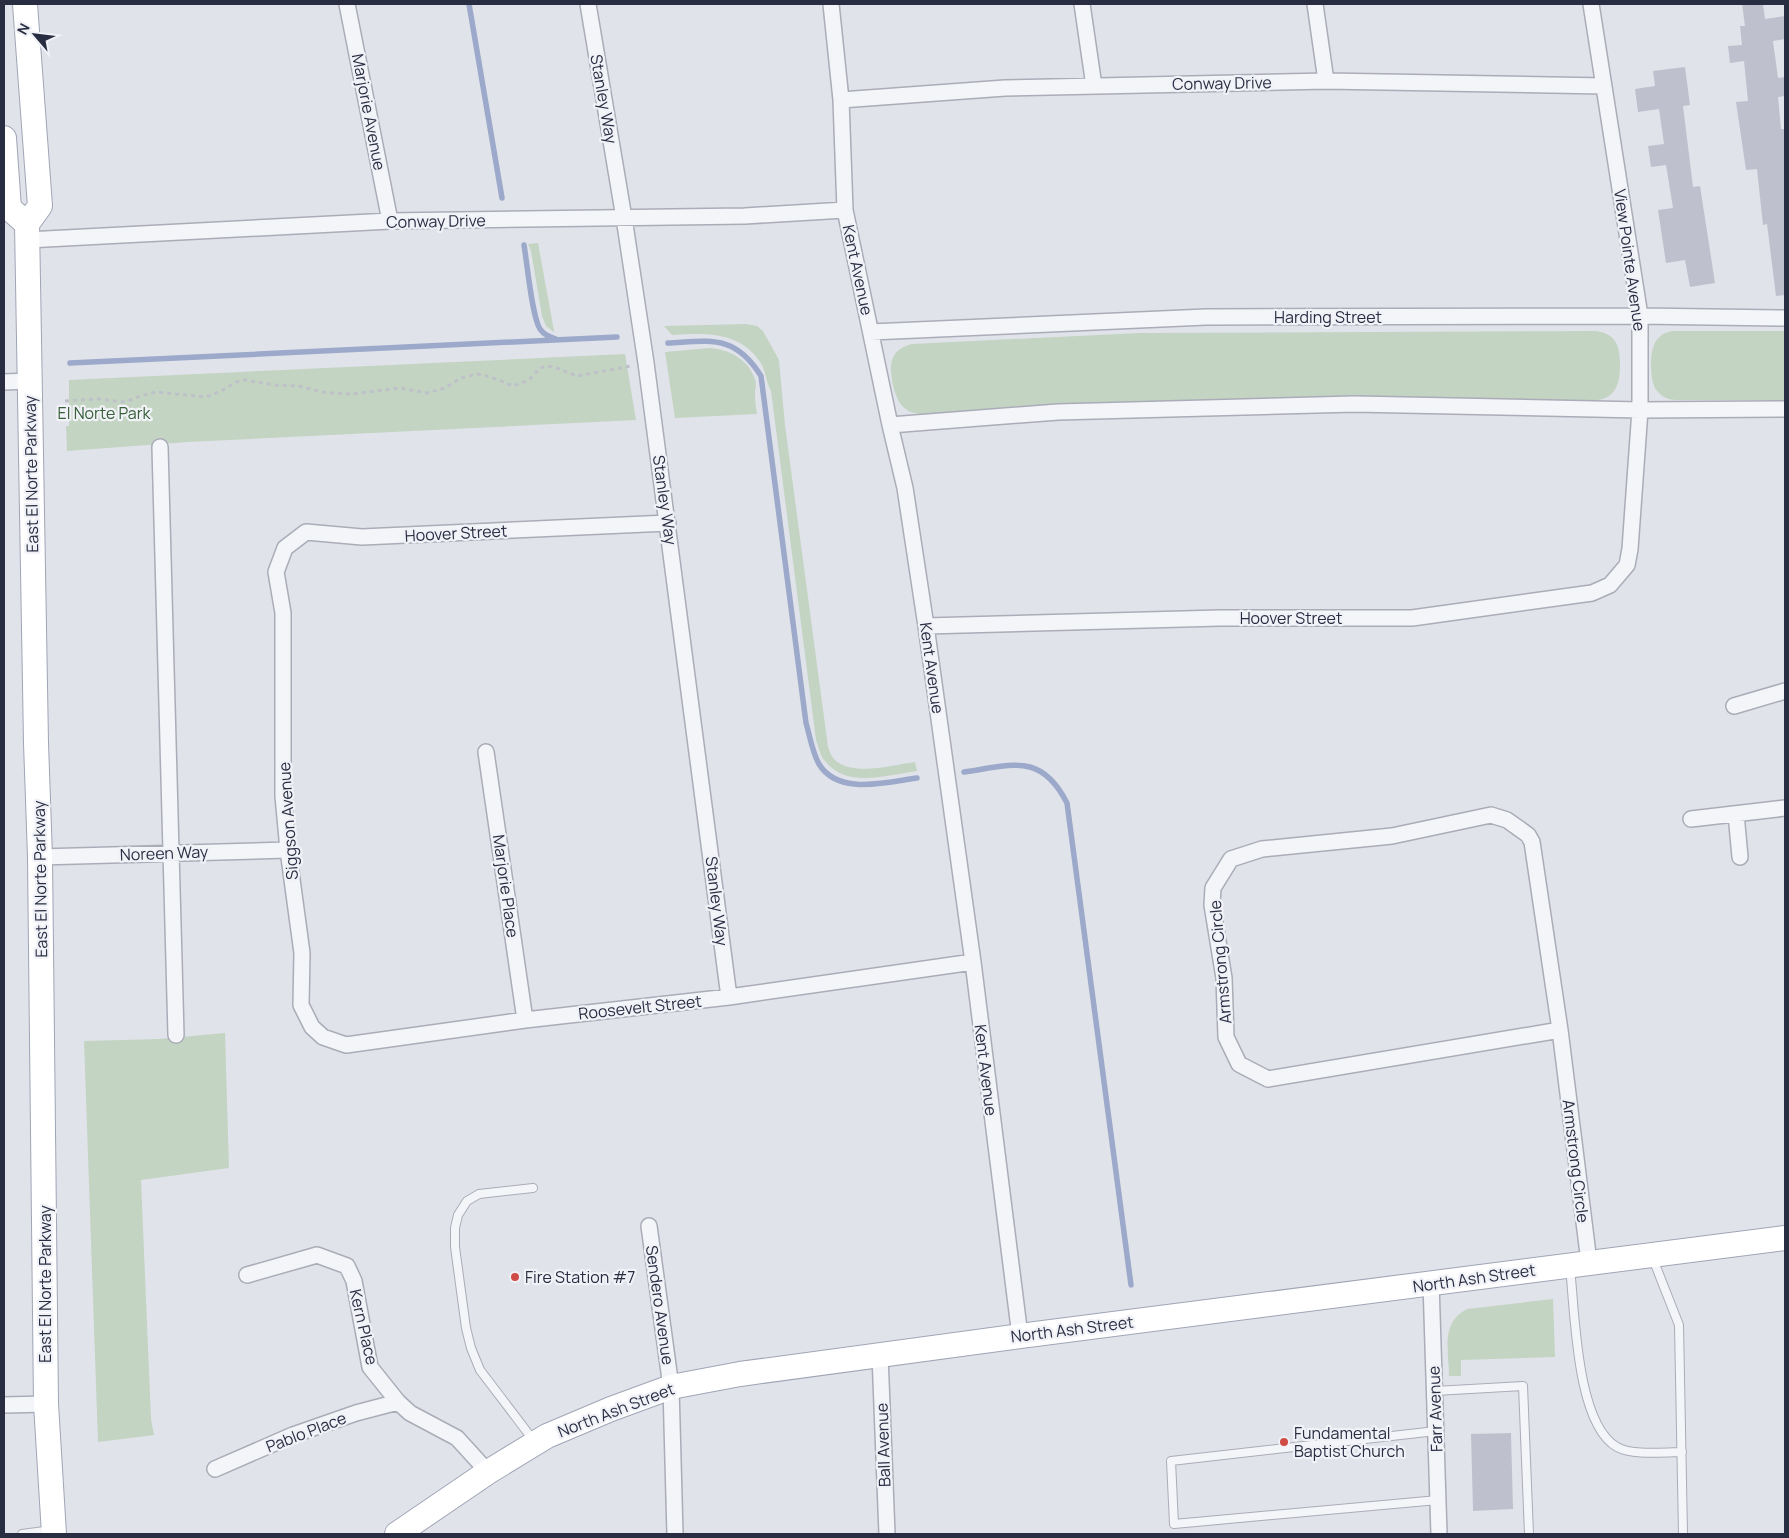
<svg xmlns="http://www.w3.org/2000/svg" width="1789" height="1538" font-family="Manrope,sans-serif">
  <rect width="100%" height="100%" fill="#e1e3ea"/>
  <path fill="#c3d4c2" d="M538,243L554,331V332L546,326L542,316L531,251L528,244Z
    M746,324L757,326L763,331L779,360L785,425L828,747C830,753 833,760 839,763C858,775 894,765 915,762L917,771C887,775 847,789 825,761C820,756 819,747 816,740L771,391C766,382 766,371 760,362C740,331 704,333 672,335L664,326Z
    M1596,331C1617,334 1620,347 1620,365C1620,383 1616,398 1597,400L1088,406L920,414C902,412 897,401 893,385C889,365 889,350 912,344L1139,333Z
    M1672,331H1785V400H1678C1672,400 1665,399 1660,394C1652,387 1652,378 1651,368C1651,352 1652,335 1672,331Z
    M709,348C729,349 748,359 755,379C757,384 755,389 755,394C755,401 756,408 757,414L675,418L665,352Z
    M625,354L636,420L188,442L67,451L66,426H69V380Z
    M225,1033L229,1168L141,1180L151,1419L154,1435L98,1442L84,1041L159,1039Z
    M1553,1299L1555,1357L1461,1360V1376H1449C1449,1351 1440,1323 1467,1309Z"/>
  <g fill="none" stroke-linecap="round" stroke-linejoin="round">
    <path stroke="#9ca9ca" stroke-width="5.5" d="M469,4L502,198
      M524,245C527,262 532,317 540,329C544,335 550,337 556,339
      M668,343C711,341 735,334 761,376L806,723C810,736 812,752 819,764C838,796 888,782 917,778
      M70,363L617,337
      M964,772C1012,765 1041,752 1067,803L1131,1285"/>
  </g>
  <path fill="#bec1cd" d="M1742,4H1763L1765,19L1785,16V39L1773,41L1778,78L1785,77V96L1778,97L1781,129H1785V295L1776,296L1767,224L1763,225L1757,169L1746,170L1736,102L1748,101L1744,61L1730,63L1728,46L1742,45L1740,26H1745Z
    M1685,67L1690,105L1683,106L1693,187L1700,186L1715,283L1690,287L1685,260L1666,263L1658,210L1673,208L1666,165L1651,167L1648,146L1664,144L1659,109L1638,112L1635,89L1655,86L1653,71Z
    M1511,1433L1513,1509L1473,1511L1471,1434Z"/>
  <g fill="none" stroke-linecap="round" stroke-linejoin="round">
    <g stroke="#aaacb8" stroke-width="10">
      <path id="lane" d="M533,1188L479,1194L467,1201L458,1215L455,1228V1247L466,1328L471,1348L480,1370L534,1441
        M1653,1259L1679,1325L1683,1534
        M1570,1268C1575,1311 1576,1424 1617,1447C1633,1456 1664,1452 1682,1452
        M1435,1391L1523,1386L1529,1534
        M1436,1431L1171,1461L1174,1524L1438,1500
        M22,1534L52,1530"/>
    </g>
    <g stroke="#aaacb8" stroke-width="18">
      <path id="street" d="M347,4L390,221
        M588,4L624,218L646,363L729,997
        M831,4L841,100L845,210L890,425L905,488L926,626L973,962L1020,1336
        M1082,4L1094,86
        M1315,4L1326,81
        M841,100L1005,88L1326,81L1604,86
        M27,240L390,221L745,216L845,210
        M871,332L1206,317L1640,316L1785,318
        M4,382L29,381
        M890,425L1058,412L1354,404L1640,410L1785,409
        M160,447L176,1035
        M668,523L362,537L306,532L285,548L276,572L283,613V796L288,850L302,953L301,1005L312,1027L323,1037L346,1045L525,1020L729,997L973,962
        M926,626L1220,618H1412L1592,593L1610,585L1627,565L1630,549L1640,410V316L1591,4
        M1734,706L1785,691
        M486,752L525,1020
        M1736,814L1740,857
        M1691,819L1785,808
        M40,857L288,850
        M1560,1030L1268,1079L1239,1064L1226,1037L1224,978L1212,905L1213,888L1231,859L1262,849L1392,836L1491,815L1507,820L1528,835L1532,842L1560,1030L1589,1262
        M649,1226L671,1387L675,1534
        M247,1275L317,1255L347,1266L354,1281L370,1367L398,1402L410,1413L457,1438L488,1472
        M1431,1283L1439,1534
        M880,1355L887,1534
        M4,1405L46,1404
        M215,1469L293,1435L356,1413L398,1402"/>
    </g>
    <g stroke="#a0a5b6" stroke-width="26">
      <path id="primary" d="M25,4L40,206L27,224L36,743L40,857L46,1404L54,1534
        M4,138L9,208L27,224
        M397,1534L488,1472L547,1436L611,1409L671,1387L740,1374L1020,1336L1785,1238"/>
    </g>
    <path stroke="#bfc1c9" stroke-width="3" stroke-dasharray="4 4" stroke-linecap="butt" d="M65,401L100,399L122,402L131,400L140,396L156,392L206,397L221,391L236,382L244,380L275,385L298,386L327,393L351,394L400,388L427,393L445,388L461,378L477,374L491,377L513,386L529,380L540,368L547,366L554,367L577,376L631,366"/>
    <use href="#lane" stroke="#f4f5f8" stroke-width="8"/>
    <use href="#street" stroke="#f4f5f8" stroke-width="15"/>
    <use href="#primary" stroke="#fff" stroke-width="24"/>
  </g>
  <g fill="#d04c46" stroke="#f1f2f7" stroke-width="2">
    <circle cx="515" cy="1277" r="5"/>
    <circle cx="1284" cy="1442" r="5"/>
  </g>
  <g text-anchor="middle" dominant-baseline="central" stroke-width="4.5" stroke-linejoin="round" paint-order="stroke">
    <g font-size="16" fill="#292d42" stroke="#f1f2f7">
      <text transform="translate(1222 83) rotate(-1)">Conway Drive</text>
      <text transform="translate(604 99) rotate(80)">Stanley Way</text>
      <text transform="translate(369 112) rotate(79)">Marjorie Avenue</text>
      <text transform="translate(436 221) rotate(-1)">Conway Drive</text>
      <text transform="translate(1630 260) rotate(82)">View Pointe Avenue</text>
      <text transform="translate(858 270) rotate(78)">Kent Avenue</text>
      <text x="1328" y="317">Harding Street</text>
      <text transform="translate(31 474) rotate(-91)">East El Norte Parkway</text>
      <text transform="translate(665 500) rotate(82)">Stanley Way</text>
      <text transform="translate(456 533) rotate(-3)">Hoover Street</text>
      <text x="1291" y="618">Hoover Street</text>
      <text transform="translate(932 668) rotate(82)">Kent Avenue</text>
      <text transform="translate(288 821) rotate(-94)">Siggson Avenue</text>
      <text transform="translate(164 853) rotate(-2)">Noreen Way</text>
      <text transform="translate(40 879) rotate(-91)">East El Norte Parkway</text>
      <text transform="translate(506 886) rotate(82)">Marjorie Place</text>
      <text transform="translate(717 901) rotate(83)">Stanley Way</text>
      <text transform="translate(1220 962) rotate(-95)">Armstrong Circle</text>
      <text transform="translate(640 1007) rotate(-6)">Roosevelt Street</text>
      <text transform="translate(986 1070) rotate(83)">Kent Avenue</text>
      <text transform="translate(1576 1161) rotate(83)">Armstrong Circle</text>
      <text transform="translate(1474 1278) rotate(-8)">North Ash Street</text>
      <text transform="translate(45 1284) rotate(-90)">East El Norte Parkway</text>
      <text transform="translate(660 1305) rotate(82)">Sendero Avenue</text>
      <text transform="translate(364 1327) rotate(77)">Kern Place</text>
      <text transform="translate(1072 1329) rotate(-7)">North Ash Street</text>
      <text transform="translate(1435 1409) rotate(-92)">Farr Avenue</text>
      <text transform="translate(616 1410) rotate(-21)">North Ash Street</text>
      <text transform="translate(306 1432) rotate(-21)">Pablo Place</text>
      <text transform="translate(883 1445) rotate(-92)">Ball Avenue</text>
    </g>
    <g font-size="16" fill="#365e37" stroke="#f1f2f7">
      <text x="104" y="413">El Norte Park</text>
    </g>
    <g font-size="16" fill="#292d42" stroke="#f1f2f7" text-anchor="start">
      <text x="525" y="1277">Fire Station #7</text>
      <text x="1294" y="1433">Fundamental<tspan x="1294" dy="18">Baptist Church</tspan></text>
    </g>
  </g>
  <rect width="1789" height="1538" fill="none" stroke="#292d42" stroke-width="10"/>
  <g transform="translate(35 35) rotate(298)" stroke="#f1f2f7" stroke-width="4" paint-order="stroke">
  <path d="M0-4L9 19L0 12L-9 19Z" fill="#292d42"/>
  <text y="-8" font-size="14" font-weight="bold" text-anchor="middle" fill="#292d42">N</text>
  </g>
</svg>
